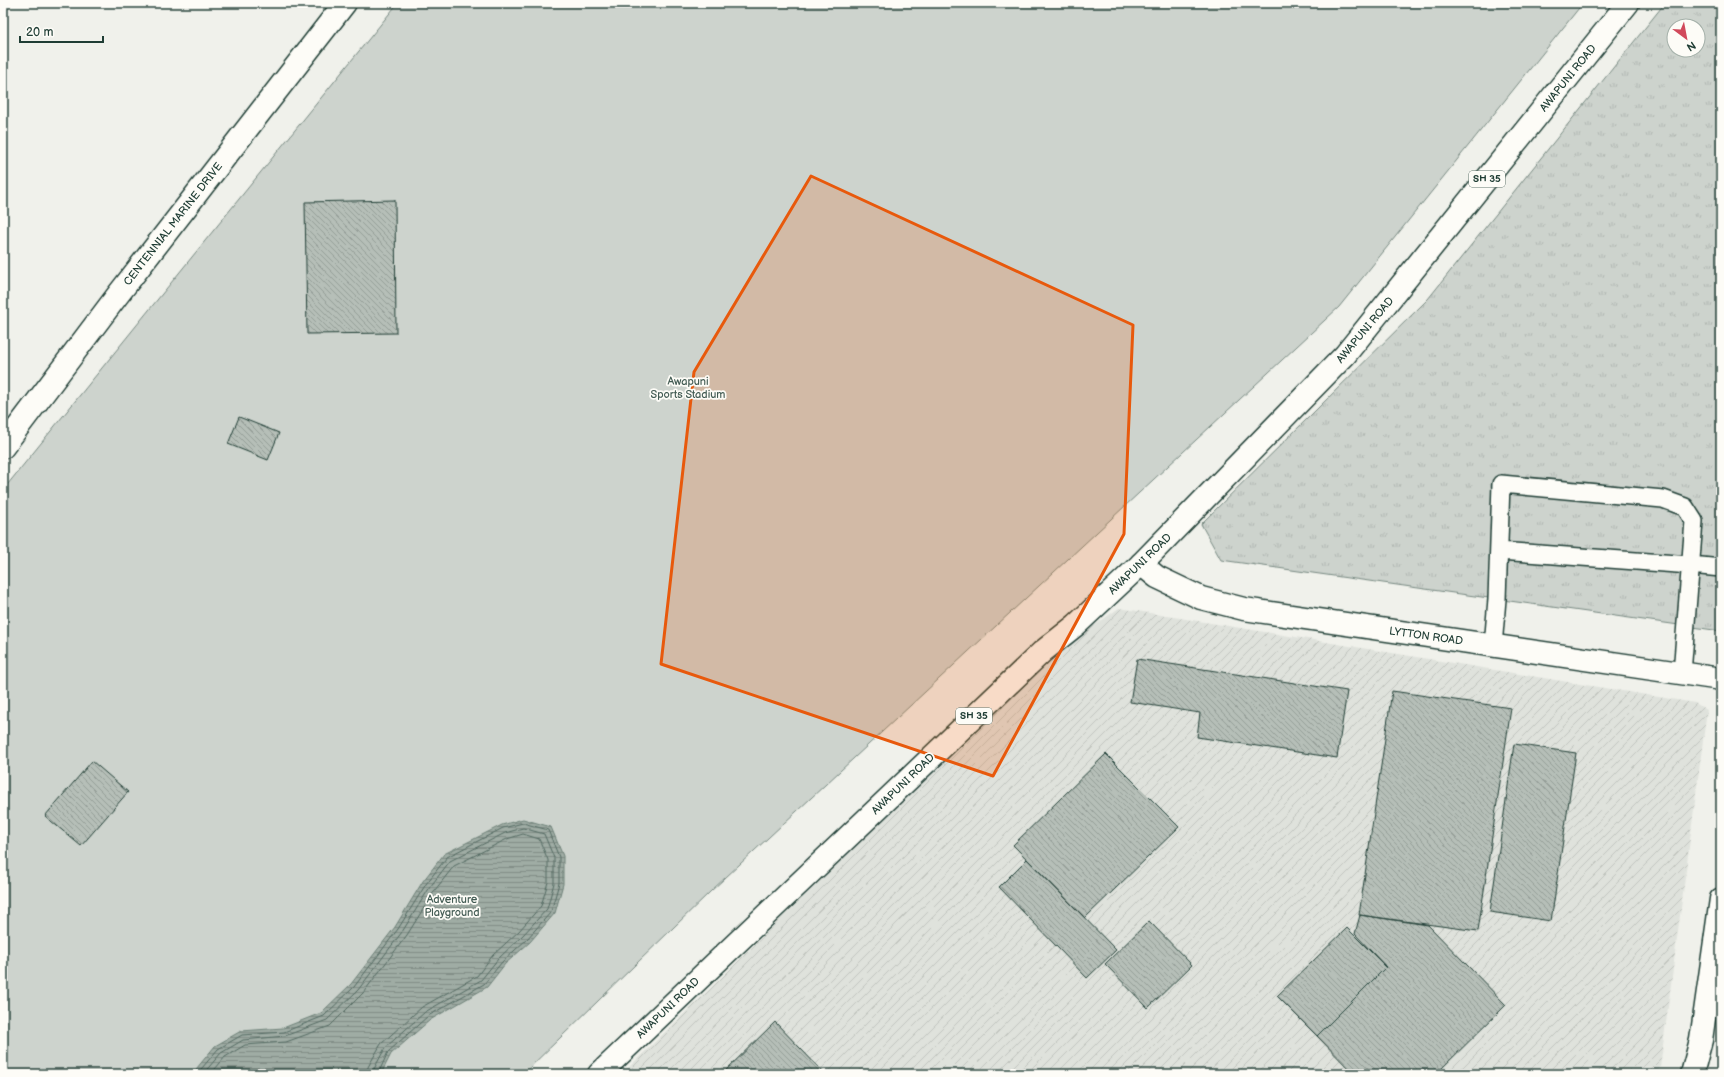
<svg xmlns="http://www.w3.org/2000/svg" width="1724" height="1077" font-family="'Balsamiq Sans',sans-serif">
  <defs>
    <pattern id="industrial-furrows" width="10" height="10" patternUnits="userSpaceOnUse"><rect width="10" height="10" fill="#dfe2dc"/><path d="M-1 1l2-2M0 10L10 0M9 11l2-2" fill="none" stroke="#bfc3bd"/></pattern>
    <pattern id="grass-tufts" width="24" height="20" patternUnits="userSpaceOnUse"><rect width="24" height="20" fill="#cdd3cd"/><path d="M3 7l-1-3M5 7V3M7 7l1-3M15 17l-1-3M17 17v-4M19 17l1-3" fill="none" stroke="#b0b6b1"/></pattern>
    <pattern id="water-rules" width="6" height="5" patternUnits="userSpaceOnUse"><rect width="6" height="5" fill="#9faca4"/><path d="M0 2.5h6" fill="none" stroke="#818d86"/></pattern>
    <pattern id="building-back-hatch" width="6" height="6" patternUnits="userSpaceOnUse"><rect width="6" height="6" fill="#b6bfb8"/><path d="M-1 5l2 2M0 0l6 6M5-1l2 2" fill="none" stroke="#939c96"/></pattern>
  </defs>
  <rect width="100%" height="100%" fill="#f0f1eb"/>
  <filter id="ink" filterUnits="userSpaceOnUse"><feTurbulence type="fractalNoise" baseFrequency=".025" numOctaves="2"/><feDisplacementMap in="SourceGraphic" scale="8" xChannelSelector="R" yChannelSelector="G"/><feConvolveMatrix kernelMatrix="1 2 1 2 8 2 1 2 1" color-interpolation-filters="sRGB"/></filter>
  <g filter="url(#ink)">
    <path fill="url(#industrial-furrows)" d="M1119,608L1695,703L1707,710L1660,1068L1654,1074H622L1050,657Z"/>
    <path fill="url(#grass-tufts)" stroke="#768880" fill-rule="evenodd" d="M1665,3H1721V631L1221,560L1201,524L1428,299ZM1674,26H1698V50H1674Z"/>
    <path fill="#cdd3cd" stroke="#768880" d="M398,3H1583L1339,307L711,891L523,1074H3V490Z"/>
    <path fill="url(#water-rules)" stroke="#6c8077" d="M523,819L551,827L563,856V884L555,913L530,942L505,964L487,987L430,1020L391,1054L381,1074H192L215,1046L241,1031L283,1028L321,1013L351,984L395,927L423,881L444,854L502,825Z"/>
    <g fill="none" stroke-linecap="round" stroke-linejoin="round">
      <path stroke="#526961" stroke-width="1" d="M197,1074L218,1049L242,1035L284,1032L324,1016L354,987L398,929L426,884L447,857L503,828L523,823L548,830L559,857V883L551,912L527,939L502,962L484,984L428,1016L388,1052L378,1074
        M203,1074L221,1053L243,1040L285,1036L327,1020L358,990L402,932L430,887L450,861L505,833L523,828L544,834L554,858V883L547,909L523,935L498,959L481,980L425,1012L385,1048L374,1069L373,1074
        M211,1074L225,1057L245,1045L286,1042L330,1026L363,993L407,935L435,890L454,866L507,839L523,834L539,839L548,860V882L541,906L519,931L493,955L477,976L422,1007L381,1044L368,1067L367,1074"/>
    </g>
    <path fill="url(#building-back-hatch)" stroke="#1f3d34" d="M395,200L396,333L307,334L305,202Z
      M239,417L279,433L268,460L228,444Z
      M1137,659L1347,691L1337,758L1197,737L1200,713L1130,702Z
      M1392,691L1511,708L1478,931L1359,915Z
      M1514,744L1576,753L1551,921L1490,912Z
      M1106,754L1179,827L1085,918L1013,845Z
      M92,761L128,792L81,846L45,816Z
      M1027,859L1116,950L1087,978L999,887Z
      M1360,915L1428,925L1506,1005L1436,1074H1354L1317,1036L1386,967L1355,934Z
      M1149,921L1192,965L1148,1008L1105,964Z
      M1347,928L1386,967L1317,1036L1277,996Z
      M775,1022L825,1074H722Z"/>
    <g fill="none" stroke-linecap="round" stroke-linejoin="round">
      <g stroke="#1f3d34" stroke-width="20">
        <path id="lane" d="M1499,551L1691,565L1721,568
          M1493,646L1497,599L1501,484L1663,499L1685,507L1694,521L1682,673"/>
      </g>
      <g stroke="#1f3d34" stroke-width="25">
        <path id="street" d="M3,447L117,296L345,3
          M1692,1074L1701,1040L1721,899"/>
      </g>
      <g stroke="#1f3d34" stroke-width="25">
        <path id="secondary" d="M1141,564L1157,577L1201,598L1244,609L1721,679"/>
      </g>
      <g stroke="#1f3d34" stroke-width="25">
        <path id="highway" d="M599,1074L1042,652L1076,625L1141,564L1345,355L1628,3"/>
      </g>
      <path stroke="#1f3d34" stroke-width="2.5" stroke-dasharray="1 3" stroke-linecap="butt" d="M3,499L6,502L3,506"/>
      <use href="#lane" stroke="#fdfcf7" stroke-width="17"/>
      <use href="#street" stroke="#fdfcf7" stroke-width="22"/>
      <use href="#secondary" stroke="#fdfcf7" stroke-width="22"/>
      <use href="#highway" stroke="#fdfcf7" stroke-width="22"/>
    </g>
  </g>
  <path fill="#e8590c" fill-opacity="0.2" stroke="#e8590c" stroke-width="3" stroke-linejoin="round" d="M811,176L1133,325L1124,534L993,776L661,664L694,372Z"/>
  <g text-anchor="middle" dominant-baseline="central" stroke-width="3.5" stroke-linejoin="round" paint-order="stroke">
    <g fill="#fdfcf7" stroke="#62766e" stroke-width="1">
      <rect x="1469" y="171" width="36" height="16" rx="3"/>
      <rect x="956" y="708" width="36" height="16" rx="3"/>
    </g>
    <g font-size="10" font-weight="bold" fill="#1f3d34">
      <text x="1487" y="179">SH 35</text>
      <text x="974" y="716">SH 35</text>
    </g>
    <g font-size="11" fill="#1f3d34" stroke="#fdfcf7">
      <text transform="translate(1568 78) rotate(-51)">AWAPUNI ROAD</text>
      <text transform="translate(173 224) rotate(-52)">CENTENNIAL MARINE DRIVE</text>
      <text transform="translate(1365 330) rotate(-50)">AWAPUNI ROAD</text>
      <text transform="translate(1140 564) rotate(-44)">AWAPUNI ROAD</text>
      <text transform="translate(1426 636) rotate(8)">LYTTON ROAD</text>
      <text transform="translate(903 784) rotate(-44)">AWAPUNI ROAD</text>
      <text transform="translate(668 1008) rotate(-44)">AWAPUNI ROAD</text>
    </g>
    <g font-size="11" fill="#425b53" stroke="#fdfcf7">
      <text x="688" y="381">Awapuni<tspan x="688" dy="13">Sports Stadium</tspan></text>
      <text x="452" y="899">Adventure<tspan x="452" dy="13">Playground</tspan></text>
    </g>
  </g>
  <rect width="1724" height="1077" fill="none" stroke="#fdfcf7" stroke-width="16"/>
  <rect x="8" y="8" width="1708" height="1061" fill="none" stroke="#1f3d34" stroke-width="1.5" filter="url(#ink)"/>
  <g transform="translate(1686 38) rotate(148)"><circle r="19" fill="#fdfcf7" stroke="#a4b0a9"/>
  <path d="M0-3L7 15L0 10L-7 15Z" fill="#d1495b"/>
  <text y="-6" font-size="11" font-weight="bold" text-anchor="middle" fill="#1f3d34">N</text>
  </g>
  <path d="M20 36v6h83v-6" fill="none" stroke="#1f3d34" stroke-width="2"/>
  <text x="26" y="36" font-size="12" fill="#1f3d34" stroke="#fdfcf7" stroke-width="3" paint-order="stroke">20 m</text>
</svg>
